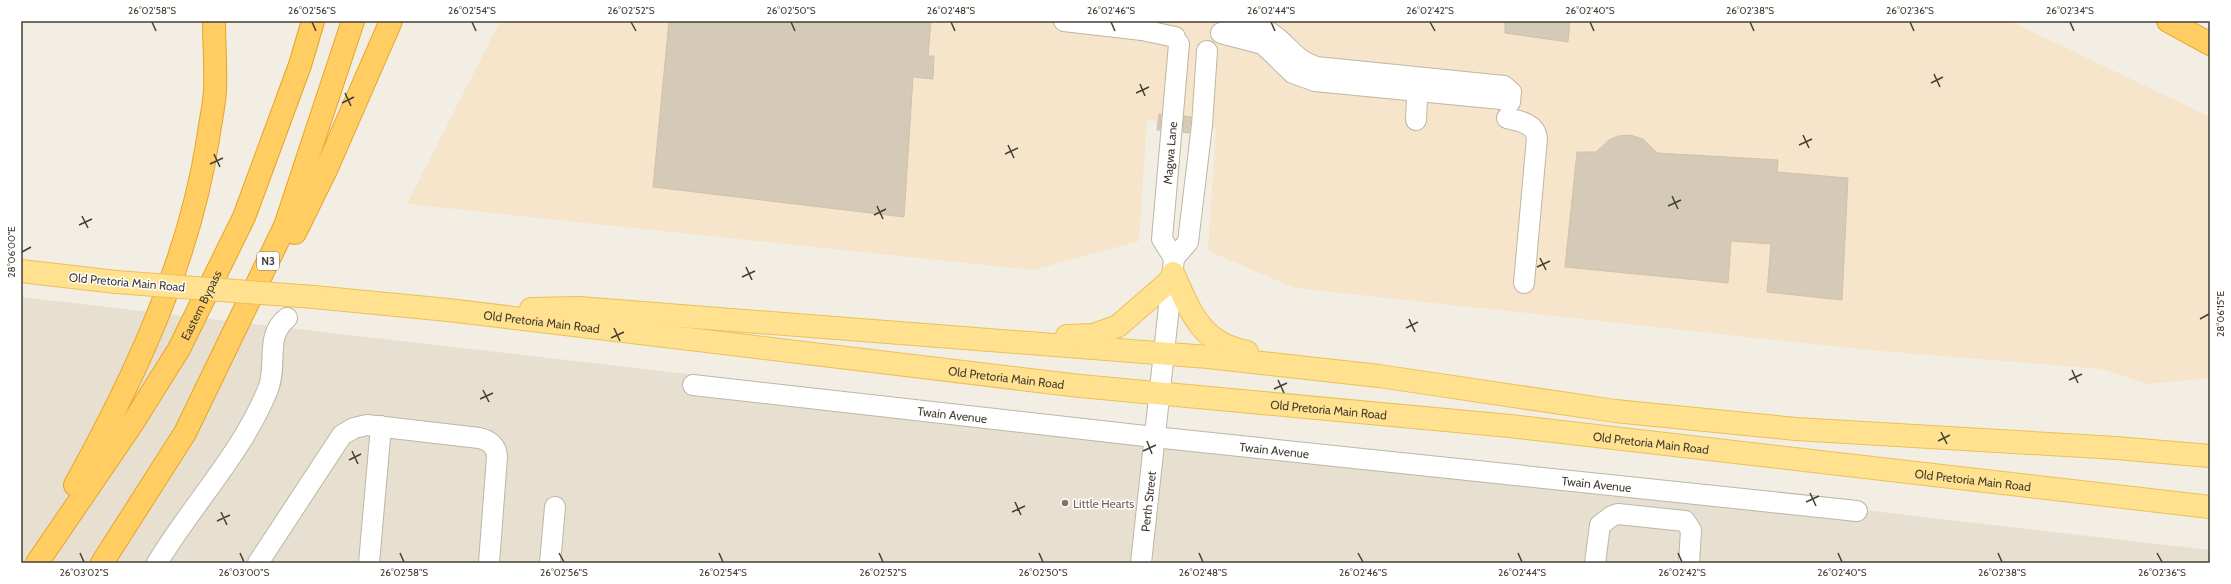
<svg xmlns="http://www.w3.org/2000/svg" width="2231" height="584" font-family="Cabin,sans-serif">
  <rect width="100%" height="100%" fill="#f2eee3"/>
  <path fill="#e7e0d0" d="M21,297L2210,550V563H21Z"/>
  <path fill="#f7e5cb" d="M500,21H2010L2210,117V378L2147,384L2102,369L1869,350L1295,288L1208,251L1216,129L1147,120L1139,241L1033,270L407,204Z"/>
  <path fill="#d4cab7" stroke="#d0c2aa" d="M669,21H931L928,56H934L933,79L913,77L904,217L653,187Z
    M1505,21H1570L1568,42L1505,33Z
    M1159,114H1161L1160,130H1157Z
    M1184,116L1191,117L1189,133L1183,132Z
    M1630,135L1643,139L1657,153L1778,160L1777,172L1848,178L1842,300L1767,292L1771,244L1731,241L1728,283L1565,267L1577,152H1596L1609,140L1618,136Z"/>
  <g fill="none" stroke-linecap="round" stroke-linejoin="round">
    <g stroke="#beb6a5" stroke-width="22">
      <g id="minor">
        <path d="M1064,21L1142,30L1175,37"/>
        <path d="M1221,33L1263,44L1293,73L1315,81L1501,99L1510,102L1511,92L1504,86L1316,67C1291,58 1289,44 1269,32C1258,25 1244,24 1231,21"/>
        <path d="M1507,118C1519,121 1535,123 1537,138L1524,283"/>
        <path d="M1416,120L1418,78"/>
        <path id="s1" d="M1174,258L1162,239L1179,44"/>
        <path id="s2" d="M693,385L1154,437L1857,511"/>
        <path d="M157,563C192,505 243,452 268,389C278,365 264,336 287,318"/>
        <path d="M258,563L342,435L354,428L367,425L479,438C489,440 497,446 497,457L489,563"/>
        <path d="M369,563L381,426"/>
        <path d="M550,563L555,507"/>
        <path id="s3" d="M1141,563L1172,279L1174,258L1188,242L1202,125L1207,51"/>
        <path d="M1595,563L1600,525L1612,516L1618,514L1685,521L1691,530L1689,563"/>
      </g>
    </g>
    <g stroke="#eac159" stroke-width="24">
      <g id="major">
        <path d="M21,271L116,282"/>
        <path d="M1173,273C1191,313 1201,343 1247,352"/>
        <path id="s4" d="M314,297L448,310L1080,386L1510,426L2210,507"/>
        <path d="M531,309L579,308L1208,357L1379,376L1615,411L1796,429L2116,448L2210,456"/>
        <path d="M1067,336L1093,335L1118,326L1172,279"/>
      </g>
    </g>
    <g stroke="#e6a429" stroke-width="24">
      <g id="highway">
        <path d="M2168,21L2210,44"/>
        <path d="M295,233L326,170L391,21"/>
        <path d="M75,485C135,377 189,261 208,139C210,123 214,107 215,91C216,68 214,44 214,21"/>
        <path id="s5" d="M37,563L132,424L179,349L244,217L300,65L313,21"/>
        <path d="M102,563L185,433L285,226L353,21"/>
      </g>
    </g>
    <use href="#minor" stroke="#fff" stroke-width="20"/>
    <use href="#major" stroke="#ffe18f" stroke-width="22"/>
    <use href="#highway" stroke="#ffcd61" stroke-width="22"/>
    <g stroke="#eac159" stroke-width="24" stroke-linecap="butt">
      <path id="major-bridge" d="M116,282L314,297"/>
    </g>
    <use href="#major-bridge" stroke="#ffe18f" stroke-width="22"/>
  </g>
  <path fill="none" stroke="#443e33" stroke-width="1.5" d="M152,22L156,31M312,22L316,31M472,22L476,31M631,22L636,31M791,22L795,31M951,22L955,31M1111,22L1115,31M1271,22L1275,31M1430,22L1435,31M1590,22L1594,31M1750,22L1754,31M1910,22L1914,31M2070,22L2074,31M1934,74L1940,87M1931,83L1943,77M1140,84L1145,96M345,93L351,106M1136,93L1149,87M342,103L354,97M1803,135L1809,148M1008,145L1014,158M1799,145L1812,139M214,154L220,167M1005,154L1018,148M210,164L223,158M1672,196L1678,209M877,206L883,219M1668,206L1681,200M874,215L886,209M82,216L88,228M79,225L92,219M22,252L31,247M1540,258L1546,270M746,267L752,280M1537,267L1550,261M742,277L755,271M1409,319L1415,332M2200,319L2209,314M614,328L620,341M1406,328L1418,322M611,338L624,332M2072,370L2078,383M1278,380L1284,393M2069,380L2082,374M1274,389L1287,383M483,390L489,402M480,399L493,393M1941,432L1947,444M1147,441L1152,454M1938,441L1950,435M352,451L358,464M1143,451L1156,445M349,460L361,454M1810,493L1816,506M1015,502L1021,515M1806,502L1819,496M221,512L227,525M1012,512L1025,506M217,521L230,515M80,553L84,562M240,553L244,562M400,553L404,562M559,553L564,562M719,553L723,562M879,553L883,562M1039,553L1043,562M1199,553L1203,562M1358,553L1363,562M1518,553L1522,562M1678,553L1682,562M1838,553L1842,562M1998,553L2002,562M2157,553L2162,562"/>
  <circle fill="#8d6e63" stroke="#fff" stroke-width="1.5" cx="1065" cy="503" r="4"/>
  <g text-anchor="middle" dominant-baseline="central" stroke-width="3" stroke-linejoin="round" paint-order="stroke">
    <rect fill="#fff" stroke="#7c7870" stroke-width="1" x="257" y="252" width="22" height="18" rx="3"/>
    <g font-size="11" font-weight="bold" fill="#443e33">
      <text x="268" y="261">N3</text>
    </g>
    <g font-size="12" fill="#443e33" stroke="#fff">
      <text stroke="none"><textPath href="#s1" startOffset="109">Magwa Lane</textPath></text>
      <text transform="translate(127 282) rotate(5)">Old Pretoria Main Road</text>
      <text stroke="none"><textPath href="#s5" startOffset="306">Eastern Bypass</textPath></text>
      <text stroke="none"><textPath href="#s4" startOffset="229">Old Pretoria Main Road</textPath></text>
      <text stroke="none"><textPath href="#s4" startOffset="697">Old Pretoria Main Road</textPath></text>
      <text stroke="none"><textPath href="#s4" startOffset="1021">Old Pretoria Main Road</textPath></text>
      <text stroke="none"><textPath href="#s2" startOffset="261">Twain Avenue</textPath></text>
      <text stroke="none"><textPath href="#s4" startOffset="1345">Old Pretoria Main Road</textPath></text>
      <text stroke="none"><textPath href="#s2" startOffset="585">Twain Avenue</textPath></text>
      <text stroke="none"><textPath href="#s4" startOffset="1669">Old Pretoria Main Road</textPath></text>
      <text stroke="none"><textPath href="#s2" startOffset="909">Twain Avenue</textPath></text>
      <text stroke="none"><textPath href="#s3" startOffset="62">Perth Street</textPath></text>
    </g>
    <g font-size="12" fill="#785e54" stroke="#fff" text-anchor="start">
      <text x="1073" y="503">Little Hearts</text>
    </g>
  </g>
  <rect width="2231" height="584" fill="none" stroke="#ffffff" stroke-width="44"/>
  <rect x="22" y="22" width="2187" height="540" fill="none" stroke="#443e33" stroke-width="1.5"/>
  <g font-size="10" text-anchor="middle" fill="#443e33">
    <text x="152" y="14">26°02'58"S</text>
    <text x="312" y="14">26°02'56"S</text>
    <text x="472" y="14">26°02'54"S</text>
    <text x="631" y="14">26°02'52"S</text>
    <text x="791" y="14">26°02'50"S</text>
    <text x="951" y="14">26°02'48"S</text>
    <text x="1111" y="14">26°02'46"S</text>
    <text x="1271" y="14">26°02'44"S</text>
    <text x="1430" y="14">26°02'42"S</text>
    <text x="1590" y="14">26°02'40"S</text>
    <text x="1750" y="14">26°02'38"S</text>
    <text x="1910" y="14">26°02'36"S</text>
    <text x="2070" y="14">26°02'34"S</text>
    <text transform="translate(11 252) rotate(-90)" y="4">28°06'00"E</text>
    <text transform="translate(2220 314) rotate(-90)" y="4">28°06'15"E</text>
    <text x="84" y="576">26°03'02"S</text>
    <text x="244" y="576">26°03'00"S</text>
    <text x="404" y="576">26°02'58"S</text>
    <text x="564" y="576">26°02'56"S</text>
    <text x="723" y="576">26°02'54"S</text>
    <text x="883" y="576">26°02'52"S</text>
    <text x="1043" y="576">26°02'50"S</text>
    <text x="1203" y="576">26°02'48"S</text>
    <text x="1363" y="576">26°02'46"S</text>
    <text x="1522" y="576">26°02'44"S</text>
    <text x="1682" y="576">26°02'42"S</text>
    <text x="1842" y="576">26°02'40"S</text>
    <text x="2002" y="576">26°02'38"S</text>
    <text x="2162" y="576">26°02'36"S</text>
  </g>
</svg>
